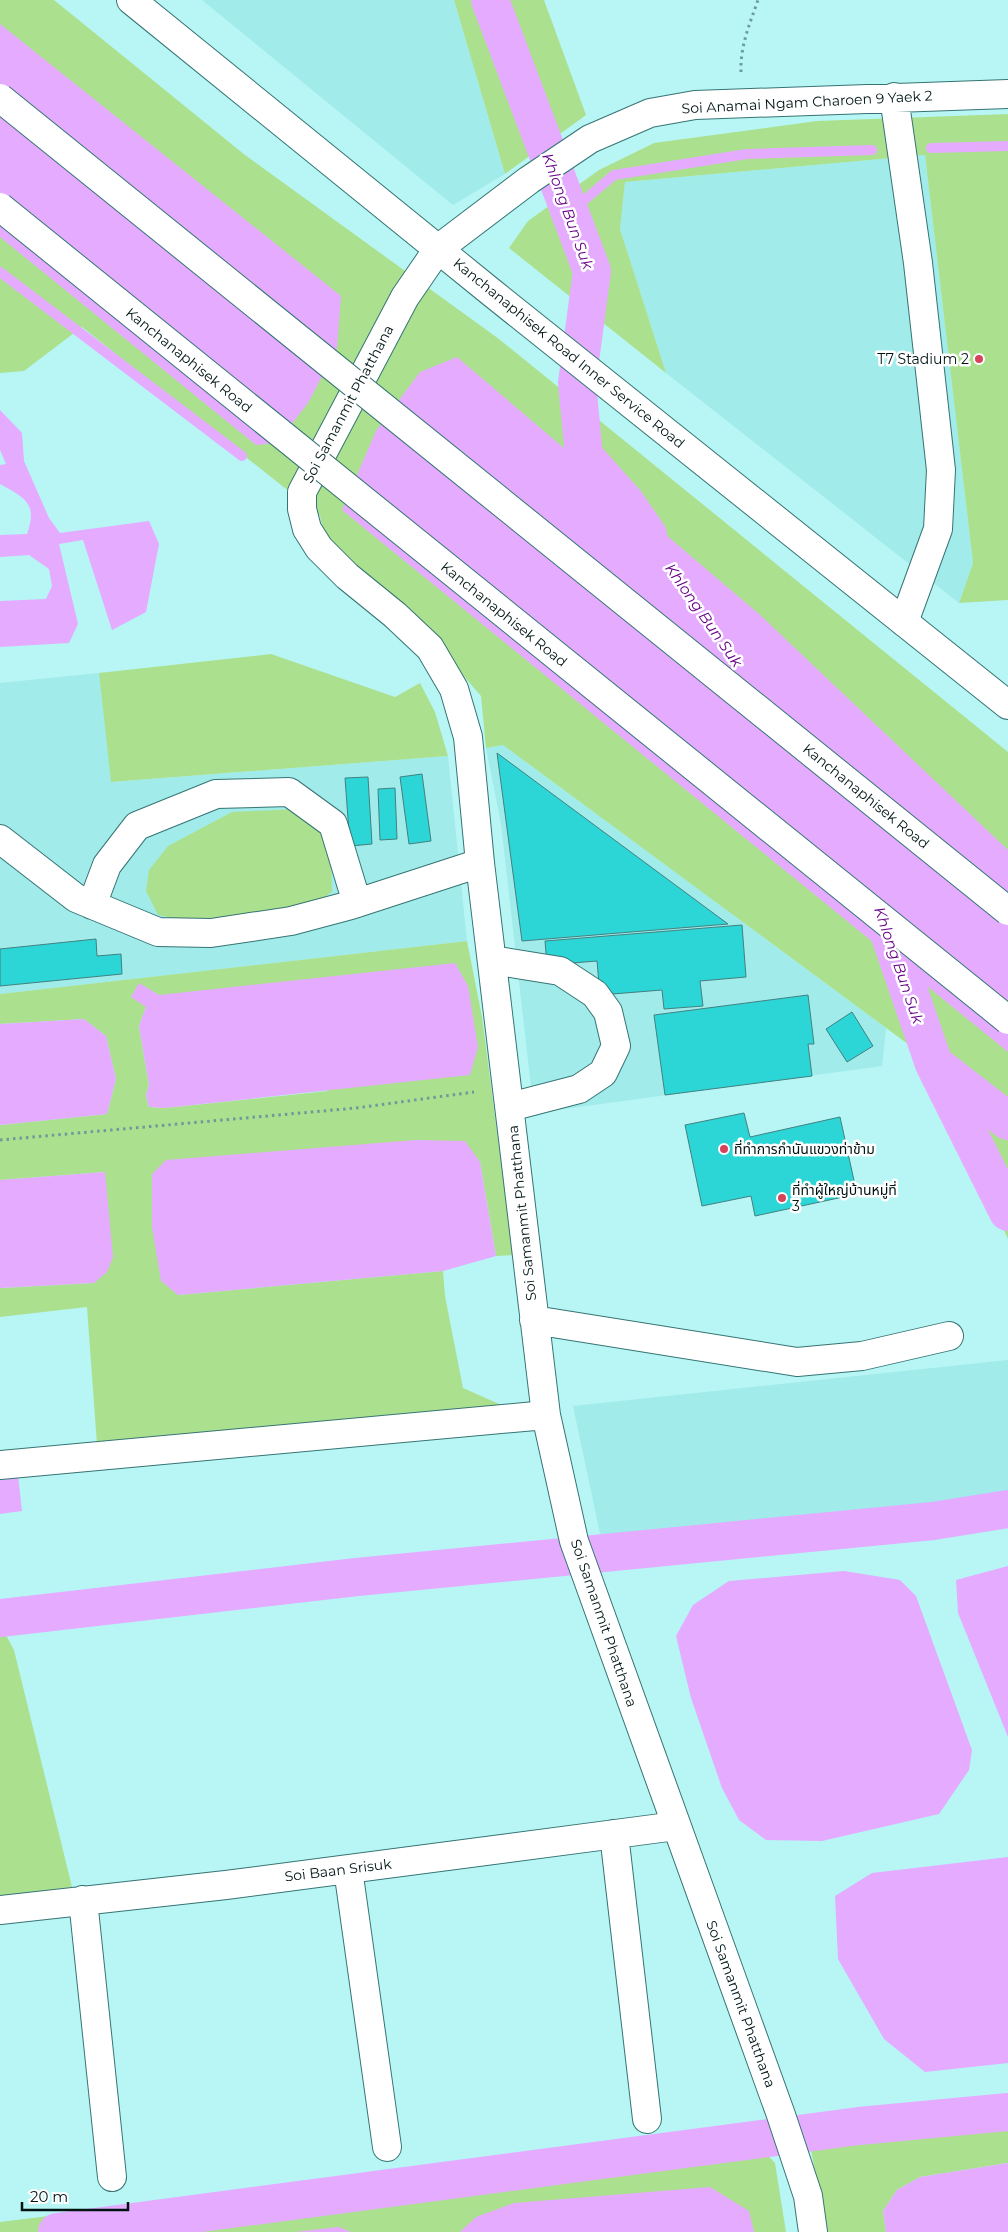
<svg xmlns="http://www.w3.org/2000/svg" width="1008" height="2232" font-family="Montserrat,'Noto Sans Thai',sans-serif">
  <rect width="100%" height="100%" fill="#b7f6f5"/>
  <path fill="#a1ebea" d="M202,0H454L505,174L453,205Z
    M925,155L973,563L959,603L666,373L620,229L625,182Z
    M99,673L112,782L448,756L467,941L0,994V683Z
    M503,745L886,1028L882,1066L534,1113L501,824L486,748Z
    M1008,1360V1500L601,1538L573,1406Z"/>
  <path fill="#abe18e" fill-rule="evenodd" d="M0,0H54L245,155L499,339L1008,752V1239L920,1053L503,745L486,748L481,696L434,642L324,534L320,516L82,327L24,371L0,373Z
    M454,0H544L586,115L505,174Z
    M1008,114V600L959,603L973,563L925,155L625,182L620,229L666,373L509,248L528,221L599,170L654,143L817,121Z
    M271,654L395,697L420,683L435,712L448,756L111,782L99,673Z
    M295,809L319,825L331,859L332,892L301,912L199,924L158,915L146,891L149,870L168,846L232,812Z
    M467,941L482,1017L513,1255L496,1256L480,1162L178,1295L443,1271L445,1296L463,1388L506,1407L97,1445L87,1307L0,1317V1288L94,1283L105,1172L0,1180V1125L107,1114L116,1079L106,1036L84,1019L0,1024V994ZM139,984L159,995L328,1091L165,1108L149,1107L146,1095L149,1085L139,1026L146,1007Z
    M0,1624L14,1650L72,1887L0,1896Z
    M1008,2102V2163L920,2177L897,2190L883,2211L886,2232H826L806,2122Z
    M744,2131L775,2163L786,2232H0V2222Z"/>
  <path fill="#e5abff" d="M0,24L341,296L337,348L308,403L277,443L256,445L0,237Z
    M457,357L759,614L1008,850V1052L342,510L376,431L420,372Z
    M0,410L22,433L24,461L49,518L60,533L149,521L159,544L146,612L112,630L83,540L59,544L78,624L69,643L0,647V601L46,599L52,586L49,569L29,555L0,557V535L27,534C38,503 25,498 0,484V465L6,464L0,450Z
    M455,963L468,986L478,1047L470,1075L165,1108L149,1107L146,1095L149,1085L139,1026L146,1007L131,997L139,983L159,995Z
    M84,1019L106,1036L116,1079L107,1114L0,1125V1024Z
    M416,1140L465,1141L480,1162L496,1256L443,1271L178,1295L161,1281L152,1227V1174L166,1160Z
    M105,1172L113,1257L107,1272L94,1283L0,1288V1180Z
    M18,1475L22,1511L0,1514V1477Z
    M1008,1566V1737L958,1613L956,1580Z
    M844,1571L900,1580L916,1596L972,1750L969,1770L939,1814L822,1841L766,1840L739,1820L722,1788L691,1698L676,1636L693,1605L729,1581Z
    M1008,1857V2063L925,2072L884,2039L838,1959L835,1896L872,1873Z
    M1008,2163V2232H886L883,2211L897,2190L920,2177Z
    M710,2187L749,2211L754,2232H460L476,2217L514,2203Z
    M339,2227L351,2232H295Z"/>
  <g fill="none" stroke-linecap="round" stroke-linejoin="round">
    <path stroke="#e5abff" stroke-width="10" d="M931,148L1008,146
      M570,212L614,175L747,154L872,150
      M0,272L242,456"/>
    <path stroke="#e5abff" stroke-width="38" d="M490,0L592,271L577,383L584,456L626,503L648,535
      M882,913L934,1064L1008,1212
      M941,1069L1008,1121
      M0,1618L357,1577L933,1521L1008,1509
      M57,2232L859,2126L1008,2112"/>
  </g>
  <path fill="#2cd6d6" stroke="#438080" d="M497,753L728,924L522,941Z
    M422,774L431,841L409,844L400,777Z
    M368,777L372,844L350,846L345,778Z
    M395,788L397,839L380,840L378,789Z
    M742,925L746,977L700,981L703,1006L664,1009L662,990L600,995L597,961L547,965L545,941Z
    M96,939L97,956L121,954L122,974L0,986V949Z
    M808,995L814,1044H808L812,1076L665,1095L654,1015Z
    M852,1012L873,1046L847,1062L826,1029Z
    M744,1113L750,1137L840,1117L857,1194L755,1216L751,1196L702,1206L685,1125Z"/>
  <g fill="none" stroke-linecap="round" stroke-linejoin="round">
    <g stroke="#367474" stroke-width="30">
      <path id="minor" d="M894,97L918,263L941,470L938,529L904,622
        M0,839L76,898L158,932L211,933L291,921L351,905L480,863
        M92,905L107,865L137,826L216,794L289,792L333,824L357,903
        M492,960L560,971L595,994L608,1012L616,1046L603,1073L579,1089L510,1107
        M534,1320L797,1362L862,1356L949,1336
        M0,1465L546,1415
        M614,1834L647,2119
        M348,1869L387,2147
        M83,1900L112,2177
        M0,1910L226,1885L676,1826
        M813,2232L808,2196L781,2115L574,1541L546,1415L480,863L468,737L454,689L430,648L395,615L347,576L319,548L307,529L302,509V492L405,297L438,249L529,180L590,139L650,113L695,105L1008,94"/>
    </g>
    <g stroke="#367474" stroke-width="30">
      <path id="major" d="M131,0L491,292L1008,705"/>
    </g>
    <path stroke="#6d9b9a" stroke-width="3" stroke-dasharray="2.5 4" stroke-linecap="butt" d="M741,72C740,46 750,23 758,0
      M0,1140L356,1108L474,1092"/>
    <use href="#minor" stroke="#fff" stroke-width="28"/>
    <use href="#major" stroke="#fff" stroke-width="28"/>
    <g stroke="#367474" stroke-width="30" stroke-linecap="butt">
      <path id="highway-bridge" d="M0,98L1008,911
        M0,207L1008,1020"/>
    </g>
    <use href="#highway-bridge" stroke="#fff" stroke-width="28"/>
  </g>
  <g fill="#d5445c" stroke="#fff" stroke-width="2">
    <circle cx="979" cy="359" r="5"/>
    <circle cx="724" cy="1149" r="5"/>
    <circle cx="782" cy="1198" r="5"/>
  </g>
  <g text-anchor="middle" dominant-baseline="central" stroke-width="5" stroke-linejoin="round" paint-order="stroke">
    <g font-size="14" fill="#001414" stroke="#fff">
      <text transform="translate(807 102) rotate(-3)">Soi Anamai Ngam Charoen 9 Yaek 2</text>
      <text transform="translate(569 353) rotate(39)">Kanchanaphisek Road Inner Service Road</text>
      <text transform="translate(189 360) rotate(39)">Kanchanaphisek Road</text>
      <text transform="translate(348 404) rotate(-62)">Soi Samanmit Phatthana</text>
      <text transform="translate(504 614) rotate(39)">Kanchanaphisek Road</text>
      <text transform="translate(866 796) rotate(39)">Kanchanaphisek Road</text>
      <text transform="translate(522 1213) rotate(-96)">Soi Samanmit Phatthana</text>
      <text transform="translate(604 1623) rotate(71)">Soi Samanmit Phatthana</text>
      <text transform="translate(338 1870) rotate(-7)">Soi Baan Srisuk</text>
      <text transform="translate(741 2004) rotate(70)">Soi Samanmit Phatthana</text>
    </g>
    <g font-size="14" fill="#001414" stroke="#fff" text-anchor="start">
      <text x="969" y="359" text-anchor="end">T7 Stadium 2</text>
      <text x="734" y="1149">ที่ทำการกำนันแขวงท่าข้าม</text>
      <text x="792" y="1190">ที่ทำผู้ใหญ่บ้านหมู่ที่<tspan x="792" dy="16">3</tspan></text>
    </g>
    <g font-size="15" font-style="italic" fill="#690288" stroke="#fff">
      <text transform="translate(568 211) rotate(70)">Khlong Bun Suk</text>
      <text transform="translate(704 615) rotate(55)">Khlong Bun Suk</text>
      <text transform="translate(899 965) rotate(71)">Khlong Bun Suk</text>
    </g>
  </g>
  <path d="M22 2202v8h106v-8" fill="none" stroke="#001414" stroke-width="2.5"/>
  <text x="30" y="2202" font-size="15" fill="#001414" stroke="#ffffff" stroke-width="4" paint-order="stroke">20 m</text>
</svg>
